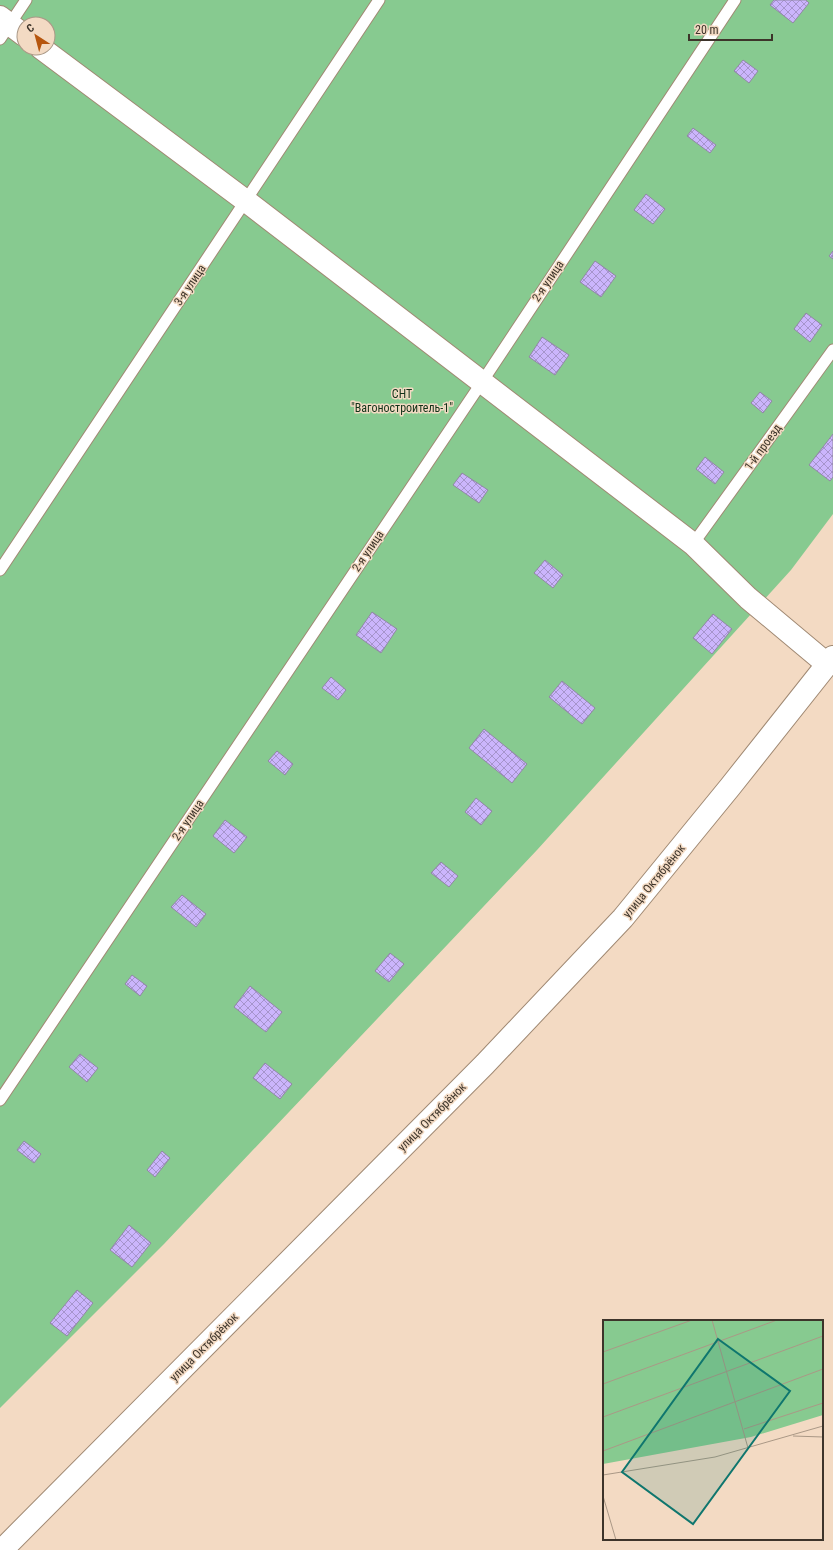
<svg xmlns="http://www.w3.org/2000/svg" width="833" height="1550" font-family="'Roboto Condensed',sans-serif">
  <defs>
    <pattern id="building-cross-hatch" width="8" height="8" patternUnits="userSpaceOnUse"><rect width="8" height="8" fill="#cbb5fc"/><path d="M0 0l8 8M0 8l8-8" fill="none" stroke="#a694cc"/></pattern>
  </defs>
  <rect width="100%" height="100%" fill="#f3dac3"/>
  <path fill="#87ca90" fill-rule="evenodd" d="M0,0H833V514L791,570L537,850L164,1244L0,1408ZM24,24H48V48H24Z"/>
  <path fill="url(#building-cross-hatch)" stroke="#9088a3" d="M774,0H806L809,3L793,23L770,5Z
    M743,60L758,71L749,83L734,71Z
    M693,128L716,145L710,153L687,136Z
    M646,194L665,209L653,224L634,210Z
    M833,251V259L829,256Z
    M595,261L616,276L601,297L580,282Z
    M806,313L822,325L810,342L794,329Z
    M542,337L569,355L555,375L529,357Z
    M760,392L772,401L763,413L751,403Z
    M833,434V477L830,481L809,465Z
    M705,457L724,472L715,484L696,469Z
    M462,473L488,490L479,503L453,485Z
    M545,560L563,575L553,588L534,573Z
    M372,612L397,629L381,653L356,635Z
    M713,614L732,629L712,654L693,638Z
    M331,677L346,690L338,700L322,688Z
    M562,681L595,708L582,724L549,697Z
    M484,729L527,764L512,783L469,748Z
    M277,751L293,764L285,775L268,761Z
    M476,798L492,811L481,825L465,812Z
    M225,820L247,837L234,853L213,836Z
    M441,862L458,876L449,887L431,873Z
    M182,895L206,914L196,927L171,907Z
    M390,953L404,964L389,982L375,971Z
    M132,975L147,986L140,996L125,984Z
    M250,986L282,1012L266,1032L234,1007Z
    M80,1054L98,1068L87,1082L69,1067Z
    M265,1063L292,1084L280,1099L253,1078Z
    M24,1141L41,1154L34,1163L17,1150Z
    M162,1151L170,1158L155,1177L147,1170Z
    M129,1225L151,1243L132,1267L110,1250Z
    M77,1290L93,1303L67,1336L50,1323Z"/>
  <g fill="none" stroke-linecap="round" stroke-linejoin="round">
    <g stroke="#a08973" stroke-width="13">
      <path id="service" d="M0,39L26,0
        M693,544L833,350
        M0,570L379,0
        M0,1100L482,382L735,0"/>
    </g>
    <g stroke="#a08973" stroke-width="24">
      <path id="minor" d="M0,17L24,35
        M41,48L246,201L693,544L748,598L827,664"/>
    </g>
    <g stroke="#a08973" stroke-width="24">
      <path id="tertiary" d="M2,1550L485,1064L623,918L730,787L833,657"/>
    </g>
    <use href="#service" stroke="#fff" stroke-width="11"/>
    <use href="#minor" stroke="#fff" stroke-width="22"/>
    <use href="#tertiary" stroke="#fff" stroke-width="22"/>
  </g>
  <g text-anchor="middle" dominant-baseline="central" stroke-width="3" stroke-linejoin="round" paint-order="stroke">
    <g font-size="12" fill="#3d342a" stroke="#f3dac3">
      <text transform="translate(548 281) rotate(-56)">2-я улица</text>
      <text transform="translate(190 285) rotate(-56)">3-я улица</text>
      <text transform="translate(763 447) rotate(-54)">1-й проезд</text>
      <text transform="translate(368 551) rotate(-56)">2-я улица</text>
      <text transform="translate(188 820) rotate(-56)">2-я улица</text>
      <text transform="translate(654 881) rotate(-51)">улица Октябрёнок</text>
      <text transform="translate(432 1117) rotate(-45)">улица Октябрёнок</text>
      <text transform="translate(204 1347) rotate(-45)">улица Октябрёнок</text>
    </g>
    <g font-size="12" fill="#113218" stroke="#f3dac3">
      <text x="402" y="394">СНТ<tspan x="402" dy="14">"Вагоностроитель-1"</tspan></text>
    </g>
  </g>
  <g transform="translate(603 1320)">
    <rect width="220" height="220" fill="#f3dac3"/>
    <path d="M0,0H220V95L148,117L0,144Z" fill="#87ca90"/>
    <path fill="none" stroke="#aa9886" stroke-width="1" d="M109,0L145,128M0,32L89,0M0,64L174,0M0,97L220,16M141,109L220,83M190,116L220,117M0,131L220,49M0,155L112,137L220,106M0,176L13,220"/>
    <path fill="#0f766e" fill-opacity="0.15" stroke="#0f766e" stroke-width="2" d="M115,19L187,71L90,204L19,152Z"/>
    <rect width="220" height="220" fill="none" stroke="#3d342a" stroke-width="2"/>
  </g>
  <g transform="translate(36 36) rotate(324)"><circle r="19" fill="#f3dac3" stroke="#aa9886"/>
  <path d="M0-3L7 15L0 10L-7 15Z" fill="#b6560f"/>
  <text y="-6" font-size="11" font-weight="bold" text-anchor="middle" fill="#3d342a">С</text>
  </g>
  <path d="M689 34v6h83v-6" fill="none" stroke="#3d342a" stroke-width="2"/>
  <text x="695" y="34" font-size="12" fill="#3d342a" stroke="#f3dac3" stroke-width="3" paint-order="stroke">20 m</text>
</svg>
